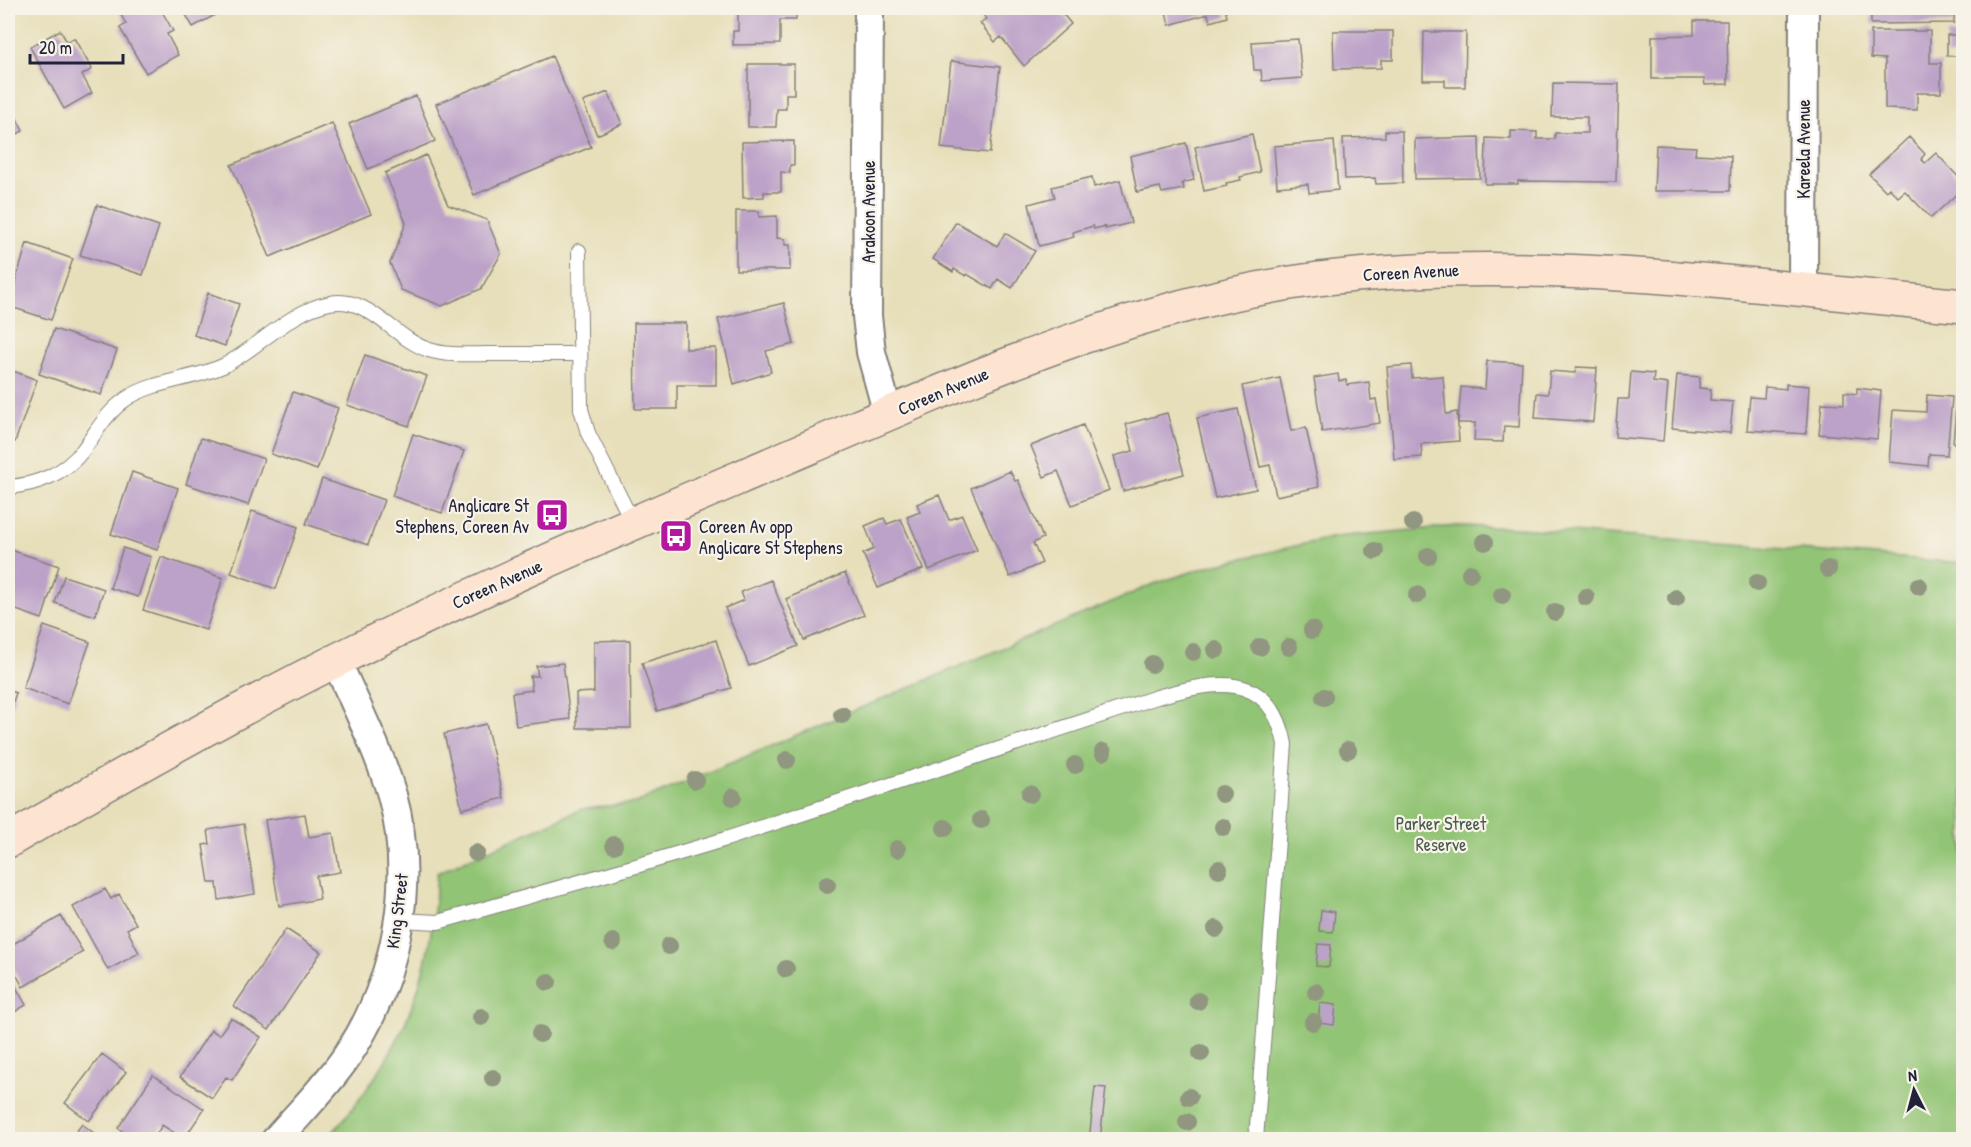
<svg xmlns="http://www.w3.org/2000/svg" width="1971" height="1147" font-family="'Patrick Hand',sans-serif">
  <rect width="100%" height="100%" fill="#f7f3e8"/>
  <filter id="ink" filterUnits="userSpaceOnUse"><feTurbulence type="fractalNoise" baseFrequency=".0167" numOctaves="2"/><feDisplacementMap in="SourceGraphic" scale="12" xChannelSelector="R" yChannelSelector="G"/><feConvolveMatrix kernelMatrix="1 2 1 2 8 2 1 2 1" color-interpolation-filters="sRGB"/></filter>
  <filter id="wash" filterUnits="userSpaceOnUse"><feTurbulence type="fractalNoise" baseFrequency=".008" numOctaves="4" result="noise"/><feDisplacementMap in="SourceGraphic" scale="24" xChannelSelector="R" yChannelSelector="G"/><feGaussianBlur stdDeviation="1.35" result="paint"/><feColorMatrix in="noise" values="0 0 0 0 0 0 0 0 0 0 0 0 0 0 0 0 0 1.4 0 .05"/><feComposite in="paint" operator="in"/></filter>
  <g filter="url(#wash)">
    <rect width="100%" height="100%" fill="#e7dfba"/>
    <path fill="#92c475" stroke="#5a7358" stroke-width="1.5" d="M1457,526L1519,528L1963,563V1139L326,1140C401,1056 432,985 437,873L582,809L636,803L1154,584L1213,565L1335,537Z"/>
    <g id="blocks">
      <path fill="#bca1c8" d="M117,8H160L173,31L167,34L178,55L146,73L120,28L126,24Z
        M182,8H228L193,27Z
        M738,8H796V20H780V44L733,45V31H738Z
        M994,8H1058L1071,24L1024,66L1001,37L995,42L980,23L986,19L984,16Z
        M1165,8H1225L1227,17L1210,22L1208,14L1169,25Z
        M1871,8H1954V23L1871,24Z
        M1694,21H1727L1728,84L1705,85L1704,79H1652V36L1694,35Z
        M60,30L67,42L74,38L92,69L82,75L92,93L64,109L30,47Z
        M1333,31H1393V60H1381V68L1334,69Z
        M1871,31H1930V63H1941V93H1917V110L1885,109V59L1871,58Z
        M1424,32H1466L1465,87H1445V80H1423Z
        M1947,35H1964V56H1947Z
        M1298,39L1302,78L1262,81L1261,70H1254L1252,42Z
        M552,56L591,147L474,195L436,104Z
        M951,61L1000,67L990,153L941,148Z
        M748,64H794V94H786V109H777L776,127H748Z
        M1553,83L1619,84L1616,182L1518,181V184H1485L1486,138L1511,139V131L1537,132V139H1555V133H1587V117H1552Z
        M608,92L622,124L597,135L583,102Z
        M416,96L435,141L368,169L349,124Z
        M8,101L23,131L8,139Z
        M332,123L371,214L270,257L231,165Z
        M1385,131H1402L1403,183L1376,184L1375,178L1345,179L1343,138L1385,137Z
        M1252,134L1260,172L1240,177L1241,180L1226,183L1227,186L1204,191L1195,147Z
        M1479,137L1480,178L1415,179V139Z
        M1909,137L1925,154L1921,159L1925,163L1936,153L1964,183V187L1931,218L1905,191L1898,197L1889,188L1886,191L1869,174Z
        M794,141V165H790V173L781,172V192H764V197L743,198L742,142Z
        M1334,141L1338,190L1309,193L1308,184L1277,187L1274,146Z
        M1186,143L1194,180L1182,183L1184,189L1162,193L1160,187L1137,192L1130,156Z
        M1656,145L1696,147L1695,154L1731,156L1730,191H1654Z
        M426,155L448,205L487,220L501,254L481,289L442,306L401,290L390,263L406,223L385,173Z
        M1092,177L1094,187L1120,180L1131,223L1105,229V226L1094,229L1093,226L1073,232L1074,237L1039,246L1029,204L1055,197L1052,187Z
        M97,205L159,226L143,275L80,255Z
        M736,211H759V217L777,216V238L785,239V245H790V270H736Z
        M956,222L997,246L1005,233L1035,251L1012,288L998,279L992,289L967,274L966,276L954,269L953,272L933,259Z
        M27,243L73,259L51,320L8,306Z
        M208,293L239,304L225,346L194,335Z
        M784,303L794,344L766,351L771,372L734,384L718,319Z
        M634,323H686V349L716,348V385H677V409H635Z
        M54,329L117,350L101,395L39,374Z
        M365,355L427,376L409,426L347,405Z
        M1487,361L1522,363L1519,427L1504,426L1503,442L1474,441L1475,423H1458L1461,387L1485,389Z
        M1411,365L1412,378L1443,376L1446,414L1457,412L1459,441L1421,444L1422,457L1394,459L1387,367Z
        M1576,367L1597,368L1593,422L1535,418L1537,393L1548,394L1550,371L1575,373Z
        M8,369L37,380L15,442L8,439Z
        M1631,372L1654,374L1653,382L1668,384L1663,441L1615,437L1618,399H1629Z
        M1338,374L1339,381L1346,380L1347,385L1369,382L1371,400L1376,399L1380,423L1322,432L1314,378Z
        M1677,375L1700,377L1699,388L1711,389L1710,400L1733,402L1730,433L1672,428Z
        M1280,378L1291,431L1306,428L1319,487L1276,496L1270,465L1260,467L1242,386Z
        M1786,384L1809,386L1806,434L1747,430L1750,397L1764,398L1765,387L1786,389Z
        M1857,388L1881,391L1877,439L1819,434L1822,403L1844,404V392L1857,394Z
        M293,392L338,408L317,470L271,454Z
        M1927,395L1952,397L1947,455L1929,454L1928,466L1889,462L1893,410L1926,412Z
        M1957,396L1964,397V444L1953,443Z
        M1238,409L1256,489L1215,498L1197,418Z
        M1167,413L1184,474L1123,491L1114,456L1133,451L1126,424Z
        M1083,425L1109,490L1072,505L1058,471L1044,477L1031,446Z
        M413,434L464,451L442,513L392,496Z
        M201,438L264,459L248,505L186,484Z
        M1010,471L1015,481L1018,480L1043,538L1033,543L1042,563L1010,577L971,488Z
        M132,472L178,488L157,550L111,534Z
        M322,479L384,500L368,545L306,524Z
        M939,495L949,520L962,515L977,550L929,570L907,517L920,512L917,504Z
        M252,511L298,527L276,589L231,573Z
        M884,518L887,524L901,519L923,569L878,588L863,554L874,549L865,526Z
        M123,548L151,557L138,597L110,588Z
        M8,549L59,566L42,619L8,607Z
        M161,557L223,578L206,630L143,610Z
        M845,573L864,615L804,640L786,599Z
        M64,576L104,589L95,616L55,603Z
        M771,580L798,646L749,666L725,608L744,600L741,592Z
        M44,626L90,642L68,704L23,688Z
        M630,640L631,728H577L576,693L594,692V641Z
        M716,640L731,688L657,711L642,663Z
        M563,663L570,719L516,726L512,693L532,690L530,676H538L536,666Z
        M8,690L16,693L8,717Z
        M486,724L504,798L462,809L444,734Z
        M305,814L309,837L333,833L340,872L316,876L320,899L279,906L265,820Z
        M244,824L255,894L219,900L217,883H209L203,845L210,844L208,830Z
        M105,889L111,899L119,894L136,924L127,929L139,953L108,970L73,907Z
        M1321,910L1335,912L1333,932L1319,931Z
        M61,916L83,952L23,987L8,959V947Z
        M286,929L321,952L269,1030L234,1006Z
        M1318,944L1331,945L1329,967L1316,966Z
        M8,973L26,1005L8,1016Z
        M1320,1003L1336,1005L1334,1025L1318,1023Z
        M231,1018L261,1037L232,1080L226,1077L212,1098L180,1077L211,1030L219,1035Z
        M102,1054L126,1072L89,1121L65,1103Z
        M153,1075L204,1109L184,1139L162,1125L153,1140H135L118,1128Z
        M1095,1087L1106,1088L1100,1140H1089Z
        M82,1124L103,1140H70Z"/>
    </g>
  </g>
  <g filter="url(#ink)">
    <use href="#blocks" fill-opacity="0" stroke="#84807a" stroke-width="1.5"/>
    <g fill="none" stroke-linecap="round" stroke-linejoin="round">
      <g stroke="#84807a" stroke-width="16">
        <path id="lane" d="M579,251L581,409L588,433L633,523
          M8,487C36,485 65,474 83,450C97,431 106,413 126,399C154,380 194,380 225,365C261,346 289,311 330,303C369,295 394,339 429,350C447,356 469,354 488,354C518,354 549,354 579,354
          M399,920L438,922L636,866L726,839L1157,697C1214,681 1270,669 1285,744L1256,1140"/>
      </g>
      <g stroke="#84807a" stroke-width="32">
        <path id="street" d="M869,8L867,316L871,352L888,414
          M1803,291L1804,8
          M276,1140C300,1112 327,1086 347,1056C397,982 416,881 392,795C378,748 355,704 336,660"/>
      </g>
      <g stroke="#84807a" stroke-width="36">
        <path id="secondary" d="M8,841C116,778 225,716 337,660C486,585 641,520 794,454C964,382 1132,303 1318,279C1531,253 1751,286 1964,306"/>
      </g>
      <use href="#lane" stroke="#fff" stroke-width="14"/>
      <use href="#street" stroke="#fff" stroke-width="28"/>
      <use href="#secondary" stroke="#fde4d1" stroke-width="33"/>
    </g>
    <g fill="#90967f">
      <circle cx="1413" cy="523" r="9"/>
      <circle cx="1485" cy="542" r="9"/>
      <circle cx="1375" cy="551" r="9"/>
      <circle cx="1428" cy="556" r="9"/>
      <circle cx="1828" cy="569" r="9"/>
      <circle cx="1470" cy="573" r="9"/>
      <circle cx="1757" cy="583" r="9"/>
      <circle cx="1919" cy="586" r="9"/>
      <circle cx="1417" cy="595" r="9"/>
      <circle cx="1502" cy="595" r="9"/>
      <circle cx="1586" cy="597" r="9"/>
      <circle cx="1676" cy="598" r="9"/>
      <circle cx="1555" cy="612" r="9"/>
      <circle cx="1312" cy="630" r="9"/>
      <circle cx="1260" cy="647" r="9"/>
      <circle cx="1289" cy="647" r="9"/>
      <circle cx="1216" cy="650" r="9"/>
      <circle cx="1193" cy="652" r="9"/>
      <circle cx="1152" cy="664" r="9"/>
      <circle cx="1324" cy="697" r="9"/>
      <circle cx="842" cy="715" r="9"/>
      <circle cx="1348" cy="750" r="9"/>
      <circle cx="1103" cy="752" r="9"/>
      <circle cx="787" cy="760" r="9"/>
      <circle cx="1075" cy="765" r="9"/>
      <circle cx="695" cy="780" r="9"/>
      <circle cx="1030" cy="794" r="9"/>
      <circle cx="1222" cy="794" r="9"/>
      <circle cx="733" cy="797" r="9"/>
      <circle cx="981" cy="820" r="9"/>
      <circle cx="1223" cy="827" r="9"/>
      <circle cx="945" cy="828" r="9"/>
      <circle cx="614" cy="845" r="9"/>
      <circle cx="897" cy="849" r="9"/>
      <circle cx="476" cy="853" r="9"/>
      <circle cx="1219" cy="869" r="9"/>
      <circle cx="827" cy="885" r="9"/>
      <circle cx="1216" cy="929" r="9"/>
      <circle cx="613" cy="942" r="9"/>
      <circle cx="669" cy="946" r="9"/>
      <circle cx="786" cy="969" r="9"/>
      <circle cx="548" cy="982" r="9"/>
      <circle cx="1316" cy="992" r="9"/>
      <circle cx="1198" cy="1001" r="9"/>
      <circle cx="481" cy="1017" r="9"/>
      <circle cx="1313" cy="1022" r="9"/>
      <circle cx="540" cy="1034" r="9"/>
      <circle cx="1201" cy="1053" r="9"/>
      <circle cx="493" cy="1078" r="9"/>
      <circle cx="1189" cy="1097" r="9"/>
      <circle cx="1187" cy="1122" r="9"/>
    </g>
  </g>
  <defs>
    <g id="bus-square" transform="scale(1.725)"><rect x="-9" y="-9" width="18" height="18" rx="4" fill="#b5179e" stroke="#f7f3e8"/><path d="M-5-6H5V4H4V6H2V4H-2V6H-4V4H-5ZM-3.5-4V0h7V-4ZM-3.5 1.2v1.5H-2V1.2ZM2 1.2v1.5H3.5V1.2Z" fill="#fff"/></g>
  </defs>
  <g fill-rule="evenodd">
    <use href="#bus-square" x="552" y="515"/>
    <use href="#bus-square" x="676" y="536"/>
  </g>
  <g text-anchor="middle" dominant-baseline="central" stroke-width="4.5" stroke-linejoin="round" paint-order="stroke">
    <g font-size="18" fill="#22223b" stroke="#f7f3e8">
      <text transform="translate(1803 149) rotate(-90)">Kareela Avenue</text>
      <text transform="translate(868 212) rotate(-90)">Arakoon Avenue</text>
      <text transform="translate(1411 272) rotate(-3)">Coreen Avenue</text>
      <text transform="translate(943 391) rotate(-23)">Coreen Avenue</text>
      <text transform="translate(497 584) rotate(-24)">Coreen Avenue</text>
      <text transform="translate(397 911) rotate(-83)">King Street</text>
    </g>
    <g font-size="18" fill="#22223b" stroke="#f7f3e8" text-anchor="end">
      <text x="529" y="505">Anglicare St<tspan x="529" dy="21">Stephens, Coreen Av</tspan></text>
      <text x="699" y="526" text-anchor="start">Coreen Av opp<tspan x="699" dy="21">Anglicare St Stephens</tspan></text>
    </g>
    <g font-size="18" fill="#495b4f" stroke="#f7f3e8">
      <text x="1441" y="823">Parker Street<tspan x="1441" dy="21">Reserve</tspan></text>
    </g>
  </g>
  <rect width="1971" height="1147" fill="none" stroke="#f7f3e8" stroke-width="30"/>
  <g transform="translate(1914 1090) rotate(354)" stroke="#f7f3e8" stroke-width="4.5" paint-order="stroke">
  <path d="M0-4.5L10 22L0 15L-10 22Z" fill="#22223b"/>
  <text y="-9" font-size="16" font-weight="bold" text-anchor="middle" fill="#22223b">N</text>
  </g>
  <path d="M30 54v9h93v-9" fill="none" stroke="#22223b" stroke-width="3"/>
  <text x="39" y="54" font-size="18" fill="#22223b" stroke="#f7f3e8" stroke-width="4.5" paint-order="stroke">20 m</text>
</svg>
